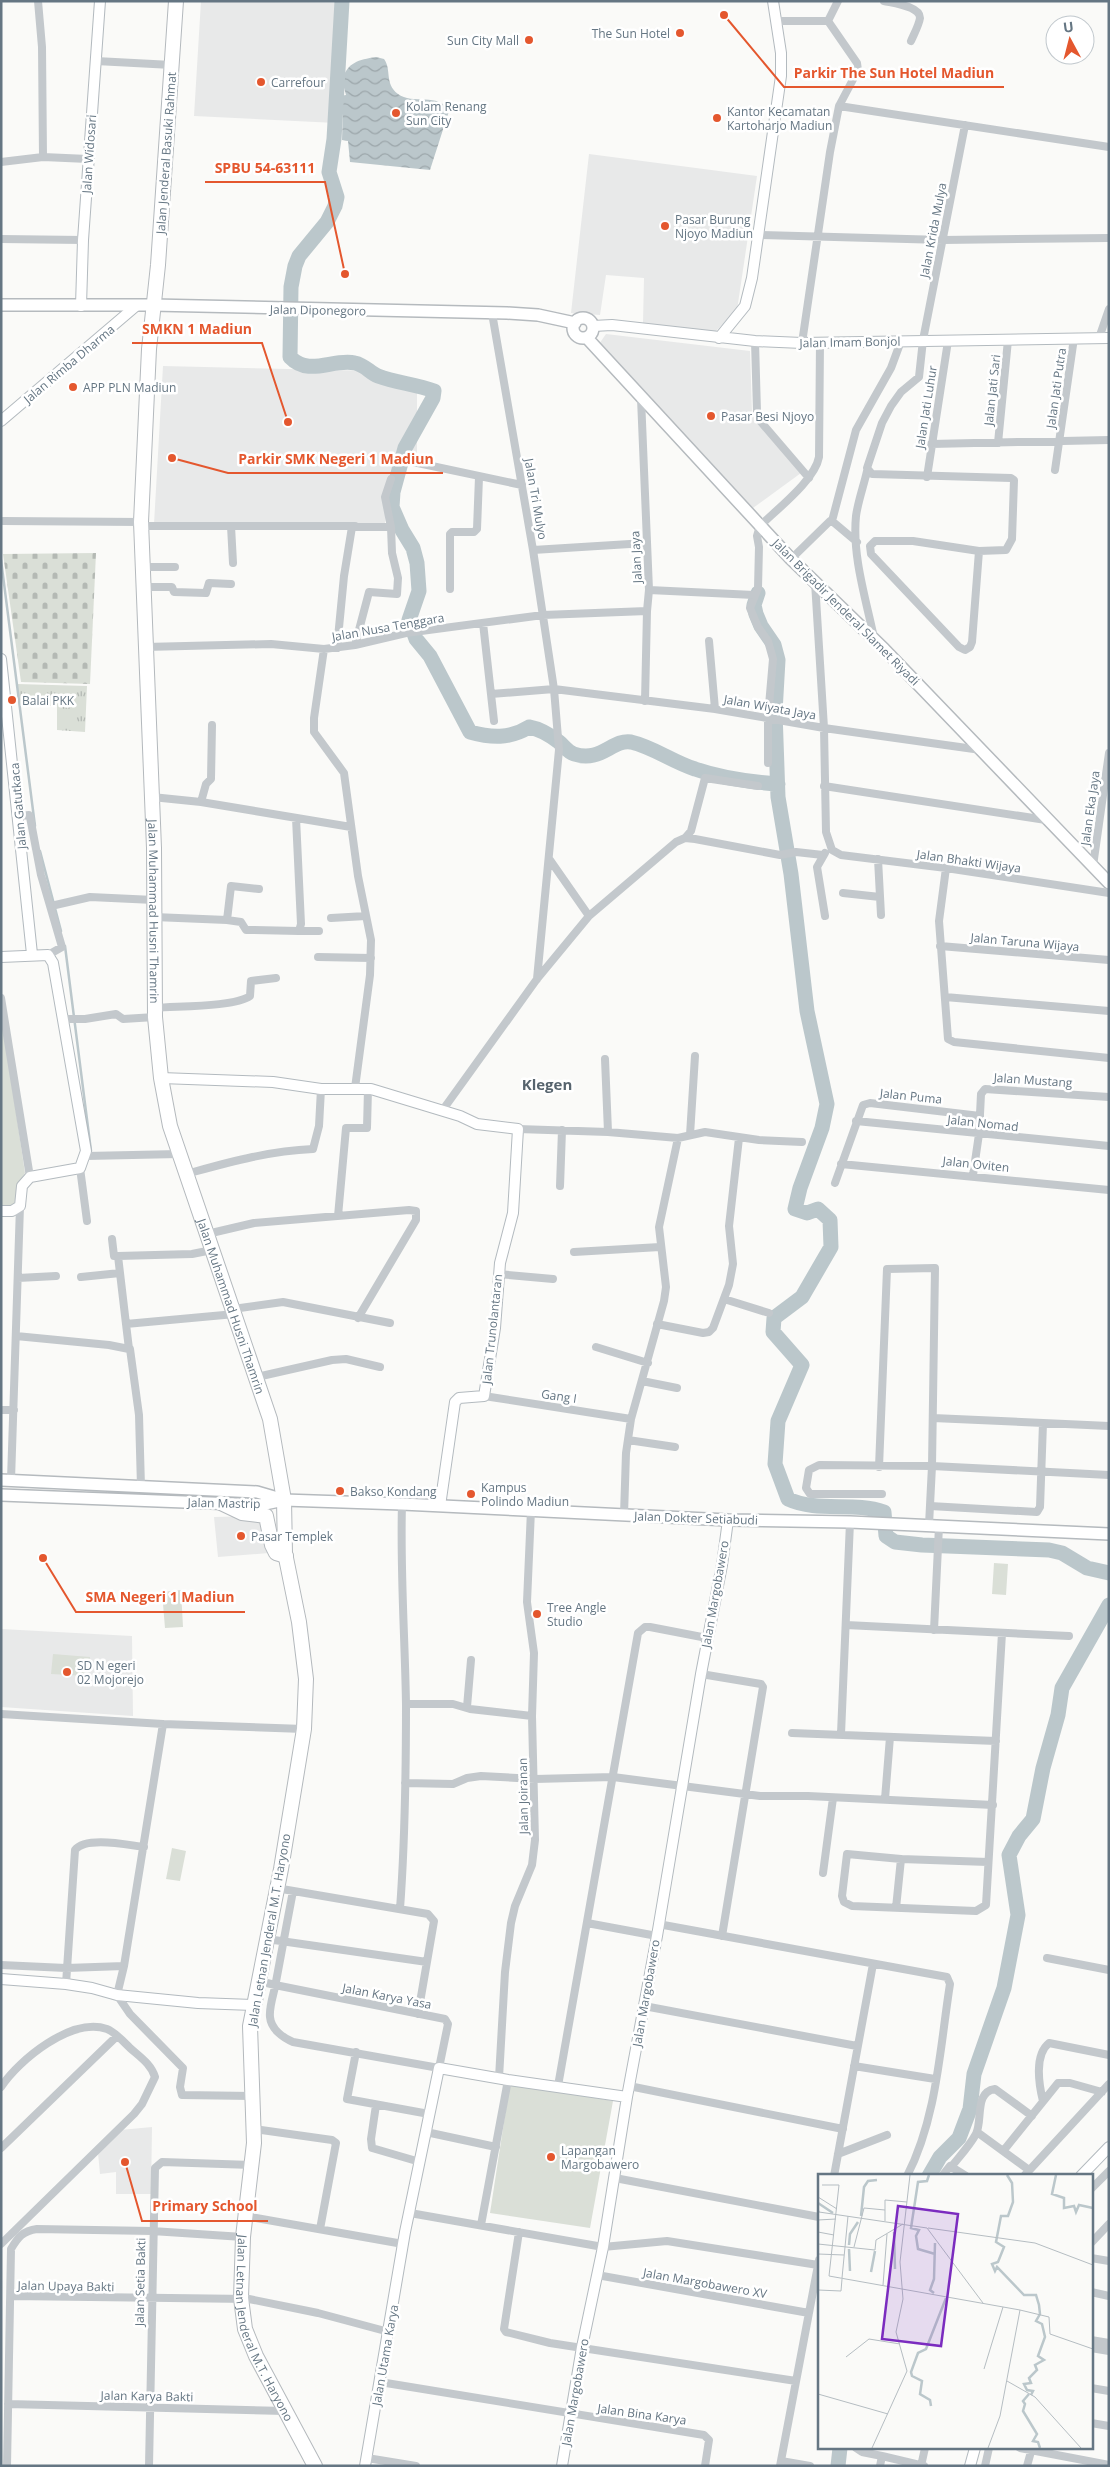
<svg xmlns="http://www.w3.org/2000/svg" width="1110" height="2467" font-family="'Open Sans',sans-serif">
  <defs>
    <pattern id="grass-tufts" width="24" height="20" patternUnits="userSpaceOnUse" patternTransform="scale(1.25)"><rect width="24" height="20" fill="#dadfd7"/><path d="M3 7l-1-3M5 7V3M7 7l1-3M15 17l-1-3M17 17v-4M19 17l1-3" fill="none" stroke="#b4b9b4"/></pattern>
    <pattern id="cemetery-stones" width="16" height="16" patternUnits="userSpaceOnUse" patternTransform="scale(1.25)"><rect width="16" height="16" fill="#dadfd7"/><path d="M2 7V4a2 2 0 0 1 4 0v3zM10 15v-3a2 2 0 0 1 4 0v3z" fill="#b4b9b4"/></pattern>
    <pattern id="water-waves" width="16" height="10" patternUnits="userSpaceOnUse" patternTransform="scale(1.25)"><rect width="16" height="10" fill="#bbc7cb"/><path d="M0 5q4-4 8 0t8 0" fill="none" stroke="#9ca6aa"/></pattern>
  </defs>
  <rect width="100%" height="100%" fill="#fafaf8"/>
  <path fill="#e8e9e9" d="M201,1L343,3L336,123L194,116Z
    M589,154L757,176L737,310L715,332L643,323L644,278L606,275L600,315L571,313Z
    M606,334L750,351L752,412L757,421L801,473L753,508L599,344Z
    M163,366L377,371L417,384V461L392,471L385,523L154,524Z
    M258,1516L264,1519L269,1553L218,1557L214,1517Z
    M1,1629L132,1636L133,1716L1,1707Z
    M152,2127L151,2194H116V2172L100,2174L98,2153L120,2130Z"/>
  <path fill="url(#grass-tufts)" d="M17,684L87,686L85,732L57,730V706L21,705Z"/>
  <path fill="url(#cemetery-stones)" d="M96,553L90,684L21,682L3,554Z"/>
  <path fill="#dadfd7" d="M1,1011L25,1173L18,1184L14,1205L1,1207Z
    M994,1563L1008,1564L1006,1595L992,1594Z
    M181,1590L183,1627L165,1628L162,1592Z
    M53,1654L90,1657L88,1676L51,1674Z
    M172,1848L186,1851L180,1881L166,1879Z
    M510,2083L613,2101L590,2228L490,2213Z"/>
  <path fill="url(#water-waves)" d="M376,57L384,59C392,70 384,83 398,94C412,105 439,92 449,111L430,170L350,162L348,141L342,140L343,108L339,106L340,96L346,95L342,80C348,62 358,60 376,57Z"/>
  <g fill="none" stroke-linecap="round" stroke-linejoin="round">
    <path stroke="#bbc7cb" stroke-width="2.5" d="M1,560L35,826
      M40,851L61,931
      M65,946L91,1151"/>
    <path stroke="#bbc7cb" stroke-width="15" d="M342,1L334,139L329,172L337,197L335,206L327,222L299,256L295,266L291,287L290,357C309,377 333,358 355,363C365,365 370,373 378,376C396,383 416,384 434,391L433,398L405,448L393,492L392,507L402,530L413,548L417,563L419,591L409,620L416,639L430,656L470,732C491,738 510,739 529,727C540,729 550,735 559,742C564,746 568,752 574,754C601,763 612,739 631,742C653,747 673,762 695,769C721,778 750,782 778,784
      M758,593L754,605L756,614L761,626L774,645L778,660L775,712L778,797L791,874L807,1011L827,1104L822,1128L800,1188L795,1209L807,1213L818,1209L830,1220L831,1247L802,1297L774,1318L773,1332L802,1365L778,1421L775,1464L788,1499C818,1513 853,1501 884,1512L886,1536L895,1542L922,1545L1049,1550L1062,1553L1087,1568L1109,1573
      M929,2176L940,2157L959,2138L970,2109L974,2074L1004,1988L1018,1915L1009,1855L1019,1836L1033,1819L1043,1768L1058,1715L1062,1688L1109,1605
      M838,2466L840,2448"/>
    <g stroke="#b3babf" stroke-width="12">
      <path id="secondary" d="M81,306L83,240L100,1
        M593,326L612,325L755,341L802,343L1109,338
        M719,338L745,306L752,278L781,76V53L773,1
        M1,421L136,306
        M1,659L32,954
        M1,957L48,955L53,963L86,1151L80,1168L30,1177L22,1186L20,1206L12,1211H1
        M161,1078L273,1082L321,1089H371L460,1116L477,1124L518,1129L513,1213L500,1263L495,1328L484,1396L459,1398L455,1402L440,1506
        M1,1979L66,1984L92,1988L117,1995L198,2003L253,2005
        M1081,2176L1109,2147
        M365,2466L405,2232L439,2068L508,2080L627,2097
        M562,2466L582,2347L603,2247L627,2097L657,1936L701,1674L722,1565L728,1520
        M970,2466L975,2448"/>
    </g>
    <g stroke="#b5babe" stroke-width="14">
      <path id="primary" d="M1,305H153L507,313L538,315L575,323
        M573 328a10 10 0 1 1 20 0a10 10 0 1 1-20 0Z
        M587,338L791,559L884,649L1109,883
        M1,1480L257,1492L281,1499
        M1,1495L260,1505L284,1500L402,1504L728,1520L850,1522L1109,1534"/>
    </g>
    <g stroke="#b4b9bd" stroke-width="16">
      <g id="highway">
        <path id="s1" d="M176,1L158,265L149,349L141,522L154,848L155,1017L161,1078L170,1126L270,1419L284,1500L285,1553L299,1622L306,1679L304,1729L281,1869L250,2026L254,2143L243,2237L241,2298L245,2329L256,2356L315,2466"/>
        <path d="M221,1503L242,1513L266,1516L272,1545L276,1553L286,1556"/>
      </g>
    </g>
    <path stroke="#c3c8cc" stroke-width="8" d="M38,1L42,47L43,157
      M884,1C892,3 920,6 920,18C919,25 914,34 911,41
      M778,21H828L838,1
      M96,61L172,65
      M839,106L1109,147
      M965,125L923,340L919,377L901,392L891,406L882,423L867,468L872,474L1011,478L1014,480L1012,539L1006,550L979,551L913,541H875L870,546L871,554L959,647L965,650L970,647L972,642L979,551
      M1,162L43,157L88,159
      M759,235L943,240L1109,238
      M1,239L83,240
      M492,313L533,550L554,689L559,750L537,979
      M1099,338L1109,309
      M755,341L757,412L761,422L809,478
      M802,343L830,152L839,106L858,70L857,63L828,21
      M998,443L1008,340
      M931,444L1109,440
      M413,462L522,485
      M1055,470L1074,338
      M867,471C864,485 858,501 856,516C852,556 866,599 874,638
      M927,477L948,341
      M391,479L385,497L391,527
      M3,521L141,522
      M832,521L856,430L891,368L901,341
      M141,526H355
      M231,526L233,563
      M533,550L646,543
      M791,559L830,521H832L857,542
      M143,567H175
      M815,582L824,728L826,832L832,850L841,855L946,868L1109,893
      M143,587H172L174,592L206,593L209,583L231,584
      M450,589V534L452,532H474L477,529L479,477
      M649,590L754,595
      M483,623L494,721
      M709,641L715,709
      M145,647L271,644L324,649L355,645L406,633L543,615L647,611L649,590L641,398
      M337,648L344,576L352,527H391L392,553L398,578L397,594L369,592L355,645
      M324,649L314,718V732L344,773L358,876L371,940L370,975L355,1088
      M491,694L554,689L715,709L824,728L981,750
      M645,701L647,611
      M768,763V717L773,659L768,641L758,627L750,608L758,588L759,547L757,536L760,526C777,509 815,480 819,457L820,342
      M824,786L1046,820
      M152,797L201,802L351,827
      M201,802L206,784L211,779L212,725
      M19,816L29,815L30,817L41,875L62,947L48,955
      M685,838L691,831L705,778L758,786
      M878,859L881,915
      M550,860L589,916
      M1093,866L1109,753
      M946,868L939,921L948,1039L954,1042L1109,1058
      M843,893L880,897
      M51,906L90,897L154,900
      M825,916L817,867L825,853
      M154,917L227,920L231,886L259,889
      M331,918L366,916
      M227,920L241,922L246,930H250L299,931L301,924L296,818
      M299,931H319
      M940,946L1109,960
      M318,957L371,958
      M945,997L1109,1011
      M1,998L30,1177
      M156,1008C177,1006 235,1007 250,996L251,981L276,978
      M63,1019H85L116,1014L123,1019L155,1017
      M605,1059L608,1132
      M442,1111L537,979L589,916L676,842L685,838L695,839L780,855L796,852L823,855
      M856,1121L1109,1146
      M518,1129L608,1132L678,1138L705,1132L759,1140L802,1142
      M690,1135L695,1056
      M86,1156L179,1154
      M841,1164L1109,1190
      M80,1168L87,1221
      M186,1174C230,1162 268,1151 313,1149L319,1126L321,1089
      M973,1175L979,1134L981,1094L985,1089L1109,1097
      M835,1183L863,1105L870,1103L980,1116
      M560,1186L562,1130
      M338,1216L346,1128H367L368,1089
      M207,1234L254,1223L409,1210L416,1211V1220L358,1318
      M112,1239L114,1256H118L126,1324
      M574,1252L660,1247
      M118,1256L192,1254L212,1250
      M498,1274L553,1279
      M81,1277L120,1273
      M18,1278L56,1276
      M724,1299L769,1313
      M233,1309L283,1302L390,1323
      M657,1324L703,1333L709,1332L713,1328L729,1285L733,1264L729,1226L739,1138
      M16,1336L109,1345L129,1349L126,1324L235,1314
      M596,1347L648,1363
      M130,1349L139,1415L141,1487
      M257,1377L332,1360L346,1359L380,1367
      M642,1381L677,1388
      M484,1396L631,1419
      M1,1410H14
      M933,1418L1109,1426
      M628,1440L675,1447
      M879,1467L887,1269L935,1268L932,1466L929,1525
      M11,1480L20,1206
      M882,1494H810L806,1488L809,1470L819,1465L932,1466L1109,1475
      M930,1506L1037,1512L1040,1507L1043,1423
      M624,1515L626,1453L631,1419L664,1301L666,1287L659,1227L678,1138
      M846,1625L1069,1636
      M934,1630L939,1526
      M701,1674L761,1684L763,1687L722,1936
      M406,1704H453L470,1709L532,1716
      M467,1707L471,1660
      M1,1714L163,1724L304,1729
      M163,1724L124,1966L117,1995L130,2014L183,2068L180,2087L182,2095L252,2096
      M792,1733L996,1741
      M841,1734L850,1522
      M405,1783L453,1784L467,1778L481,1776L535,1779L613,1777L760,1796H808L993,1805
      M885,1799L890,1737
      M988,1862L901,1859L847,1854L842,1896L844,1902L852,1906L976,1911L986,1905L1002,1633
      M823,1873L833,1798
      M276,1888L428,1914L434,1921L418,2014
      M896,1908L901,1859
      M400,1909C405,1841 406,1773 406,1705C405,1637 400,1571 402,1504
      M587,1923L657,1936
      M658,1924L947,1977L950,1984C940,2047 937,2118 907,2176
      M267,1939L427,1962
      M1047,1958L1109,1970
      M1,1965L66,1968L124,1966
      M259,1981L275,1985L445,2019L448,2024L439,2068L293,2042C283,2038 271,2029 270,2017C269,2008 273,1996 275,1987C281,1954 287,1923 293,1891
      M66,1984L75,1850C86,1836 127,1845 144,1847
      M644,2006L857,2046
      M356,2052L347,2099L429,2114
      M854,2066L935,2079
      M499,2078L505,1972L511,1923L515,1906L532,1865L535,1840L532,1716L534,1653L527,1602L531,1510
      M558,2086L638,1633L645,1627H650L707,1638
      M629,2086L843,2129
      M1,2087C19,2060 71,2017 107,2029C115,2032 124,2042 130,2048C140,2057 151,2064 155,2077L142,2104L134,2114L1,2244
      M1043,2101C1039,2085 1034,2055 1049,2043L1109,2055
      M376,2105L371,2139L372,2148L420,2162
      M254,2129L332,2140L336,2143L320,2229
      M426,2132L496,2147
      M977,2132L1029,2170
      M1,2148L117,2036
      M1004,2150L1058,2083H1070L1102,2092
      M838,2154L887,2135
      M952,2166C960,2156 970,2145 976,2134C983,2120 974,2092 995,2089L1032,2116
      M834,2176L873,1964
      M942,2176L950,2166L966,2176
      M1024,2176L1109,2084
      M615,2178L819,2217
      M1091,2189L1109,2171
      M410,2213L603,2247L667,2241L818,2265
      M245,2216L403,2244
      M481,2225L508,2080
      M519,2232L504,2329L506,2332L550,2343L796,2381
      M1091,2243L1109,2224
      M1091,2258L1109,2261
      M597,2275L809,2313
      M1091,2292L1109,2296
      M11,2296L249,2299L318,2313L389,2332
      M1091,2340L1109,2343
      M1091,2348L1109,2351
      M380,2382L704,2435L709,2440L705,2466
      M1091,2388L1109,2391
      M8,2404L285,2411
      M1091,2423L1109,2426
      M856,2448L862,2452L882,2456
      M1020,2448L1109,2465
      M367,2458L416,2466
      M781,2461L810,2466
      M7,2466L11,2249C18,2237 23,2231 37,2229L152,2231L243,2237
      M149,2466L155,2168L162,2162L252,2165
      M780,2466L819,2260
      M880,2466L882,2456L924,2466
      M921,2466L925,2448
      M985,2466L989,2448
      M1027,2466L1032,2448"/>
    <use href="#secondary" stroke="#fff" stroke-width="10"/>
    <use href="#primary" stroke="#fff" stroke-width="11"/>
    <use href="#highway" stroke="#fff" stroke-width="14"/>
  </g>
  <g fill="#e4572e" stroke="#fff" stroke-width="2">
    <circle cx="680" cy="33" r="5"/>
    <circle cx="529" cy="40" r="5"/>
    <circle cx="261" cy="82" r="5"/>
    <circle cx="396" cy="113" r="5"/>
    <circle cx="717" cy="118" r="5"/>
    <circle cx="665" cy="226" r="5"/>
    <circle cx="73" cy="387" r="5"/>
    <circle cx="711" cy="416" r="5"/>
    <circle cx="12" cy="700" r="5"/>
    <circle cx="340" cy="1491" r="5"/>
    <circle cx="471" cy="1494" r="5"/>
    <circle cx="241" cy="1536" r="5"/>
    <circle cx="537" cy="1614" r="5"/>
    <circle cx="67" cy="1672" r="5"/>
    <circle cx="551" cy="2157" r="5"/>
  </g>
  <g text-anchor="middle" dominant-baseline="central" stroke-width="5" stroke-linejoin="round" paint-order="stroke">
    <g font-size="12" fill="#657683" stroke="#fff" text-anchor="start">
      <text x="670" y="33" text-anchor="end">The Sun Hotel</text>
      <text x="519" y="40" text-anchor="end">Sun City Mall</text>
      <text x="271" y="82">Carrefour</text>
      <text x="406" y="106">Kolam Renang<tspan x="406" dy="14">Sun City</tspan></text>
      <text x="727" y="111">Kantor Kecamatan<tspan x="727" dy="14">Kartoharjo Madiun</tspan></text>
      <text x="675" y="219">Pasar Burung<tspan x="675" dy="14">Njoyo Madiun</tspan></text>
      <text x="83" y="387">APP PLN Madiun</text>
      <text x="721" y="416">Pasar Besi Njoyo</text>
      <text x="22" y="700">Balai PKK</text>
      <text x="481" y="1487">Kampus<tspan x="481" dy="14">Polindo Madiun</tspan></text>
      <text x="350" y="1491">Bakso Kondang</text>
      <text x="251" y="1536">Pasar Templek</text>
      <text x="547" y="1607">Tree Angle<tspan x="547" dy="14">Studio</tspan></text>
      <text x="77" y="1665">SD N egeri<tspan x="77" dy="14">02 Mojorejo</tspan></text>
      <text x="561" y="2150">Lapangan<tspan x="561" dy="14">Margobawero</tspan></text>
    </g>
    <g font-size="12" fill="#657683" stroke="#fff">
      <text transform="translate(166 153) rotate(-86)">Jalan Jenderal Basuki Rahmat</text>
      <text transform="translate(89 154) rotate(-86)">Jalan Widosari</text>
      <text transform="translate(933 230) rotate(-79)">Jalan Krida Mulya</text>
      <text transform="translate(318 310) rotate(1)">Jalan Diponegoro</text>
      <text transform="translate(850 342) rotate(-1)">Jalan Imam Bonjol</text>
      <text transform="translate(69 364) rotate(-40)">Jalan Rimba Dharma</text>
      <text transform="translate(1056 388) rotate(-82)">Jalan Jati Putra</text>
      <text transform="translate(992 390) rotate(-84)">Jalan Jati Sari</text>
      <text transform="translate(926 407) rotate(-81)">Jalan Jati Luhur</text>
      <text transform="translate(536 499) rotate(80)">Jalan Tri Mulyo</text>
      <text transform="translate(636 557) rotate(-93)">Jalan Jaya</text>
      <text transform="translate(846 612) rotate(45)">Jalan Brigadir Jenderal Slamet Riyadi</text>
      <text transform="translate(388 627) rotate(-10)">Jalan Nusa Tenggara</text>
      <text transform="translate(770 707) rotate(10)">Jalan Wiyata Jaya</text>
      <text transform="translate(18 806) rotate(-95)">Jalan Gatutkaca</text>
      <text transform="translate(1090 808) rotate(-82)">Jalan Eka Jaya</text>
      <text transform="translate(969 861) rotate(8)">Jalan Bhakti Wijaya</text>
      <text stroke="none"><textPath href="#s1" startOffset="912">Jalan Muhammad Husni Thamrin</textPath></text>
      <text transform="translate(1025 942) rotate(5)">Jalan Taruna Wijaya</text>
      <text transform="translate(1033 1080) rotate(4)">Jalan Mustang</text>
      <text transform="translate(911 1096) rotate(6)">Jalan Puma</text>
      <text transform="translate(983 1123) rotate(6)">Jalan Nomad</text>
      <text transform="translate(976 1164) rotate(6)">Jalan Oviten</text>
      <text stroke="none"><textPath href="#s1" startOffset="1318">Jalan Muhammad Husni Thamrin</textPath></text>
      <text transform="translate(492 1329) rotate(-84)">Jalan Trunolantaran</text>
      <text transform="translate(559 1396) rotate(8)">Gang I</text>
      <text transform="translate(224 1503) rotate(1)">Jalan Mastrip</text>
      <text transform="translate(696 1518) rotate(2)">Jalan Dokter Setiabudi</text>
      <text transform="translate(715 1594) rotate(-80)">Jalan Margobawero</text>
      <text transform="translate(523 1796) rotate(-91)">Jalan Joiranan</text>
      <text transform="translate(269 1930) rotate(-80)">Jalan Letnan Jenderal M.T. Haryono</text>
      <text transform="translate(646 1993) rotate(-80)">Jalan Margobawero</text>
      <text transform="translate(387 1996) rotate(11)">Jalan Karya Yasa</text>
      <text transform="translate(140 2282) rotate(-89)">Jalan Setia Bakti</text>
      <text transform="translate(705 2283) rotate(10)">Jalan Margobawero XV</text>
      <text transform="translate(66 2286) rotate(1)">Jalan Upaya Bakti</text>
      <text stroke="none"><textPath href="#s1" startOffset="2360">Jalan Letnan Jenderal M.T. Haryono</textPath></text>
      <text transform="translate(385 2355) rotate(-80)">Jalan Utama Karya</text>
      <text transform="translate(575 2392) rotate(-80)">Jalan Margobawero</text>
      <text transform="translate(147 2396) rotate(1)">Jalan Karya Bakti</text>
      <text transform="translate(642 2414) rotate(8)">Jalan Bina Karya</text>
    </g>
    <g font-size="15" font-weight="bold" fill="#57646e" stroke="#fff">
      <text x="547" y="1084">Klegen</text>
    </g>
  </g>
  <g transform="translate(818 2174)">
    <rect width="275" height="275" fill="#fafaf8"/>
    <path fill="none" stroke="#bbc7cb" stroke-width="2.5" d="M111,1L109,7L100,8L93,54L101,56L98,62L100,75L117,80M189,1L194,9L195,28L190,42H183L178,68L186,73L180,88L174,90L177,97L179,93L206,121H218L221,131L222,140L218,147L224,150L227,163L220,182L226,186L217,191L219,196L211,204L213,209L206,210L209,216L215,217L213,221M238,1L234,20L246,24V34L256,32L258,38L261,31L275,34M0,29L15,39M43,42L46,13L50,7L59,6M76,58L77,95M31,71L32,60L40,48M31,75L32,97M53,98L57,77M116,119L112,116L116,105L117,69M211,220L205,227L207,230L205,237L219,260L215,267L220,268L222,274M113,232L112,226L102,220L104,207L94,202L93,198L100,179L108,175L128,124"/>
    <path fill="none" stroke="#b5bdc2" stroke-width="1" d="M4,11H21L11,102M0,23L19,35M0,34L1,38L109,54M46,34L67,36M0,46L18,45M67,47V26L89,28M109,54L165,129M110,54L217,69L275,91M0,58L16,61M0,70L57,76L58,66L85,50M36,73L46,34M0,80L26,81M11,102L202,136L182,242L170,274M24,104L30,42M65,111L69,60M0,116L23,117L24,105M202,136L231,143L232,160L275,175M28,183L51,165L82,170M166,195L185,133M189,207L217,223L263,274M0,220L70,240M54,274L89,197L78,158L85,125L82,88L92,1"/>
    <path fill="#7b2cbf" fill-opacity="0.15" stroke="#7b2cbf" stroke-width="2.5" d="M80,32L140,40L123,172L64,165Z"/>
    <rect width="275" height="275" fill="none" stroke="#657683" stroke-width="2.5"/>
  </g>
  <path fill="none" stroke="#e4572e" stroke-width="2" d="M724 15L784 87H1004M345 274L325 182H205M288 422L262 343H132M172 458L228 473H443M43 1558L76 1612H245M125 2162L142 2221H268"/>
  <g fill="#e4572e" stroke="#fff" stroke-width="2">
    <circle cx="724" cy="15" r="5"/>
    <circle cx="345" cy="274" r="5"/>
    <circle cx="288" cy="422" r="5"/>
    <circle cx="172" cy="458" r="5"/>
    <circle cx="43" cy="1558" r="5"/>
    <circle cx="125" cy="2162" r="5"/>
  </g>
  <g font-size="14" text-anchor="middle" font-weight="bold" fill="#e4572e" stroke="#fff" stroke-width="5" stroke-linejoin="round" paint-order="stroke">
    <text x="894" y="78">Parkir The Sun Hotel Madiun</text>
    <text x="265" y="173">SPBU 54-63111</text>
    <text x="197" y="334">SMKN 1 Madiun</text>
    <text x="336" y="464">Parkir SMK Negeri 1 Madiun</text>
    <text x="160" y="1602">SMA Negeri 1 Madiun</text>
    <text x="205" y="2211">Primary School</text>
  </g>
  <rect width="1110" height="2467" fill="none" stroke="#657683" stroke-width="5"/>
  <g transform="translate(1070 40) rotate(353)"><circle r="24" fill="#ffffff" stroke="#c1c8cd"/>
  <path d="M0-4L9 19L0 12L-9 19Z" fill="#e4572e"/>
  <text y="-8" font-size="14" font-weight="bold" text-anchor="middle" fill="#657683">U</text>
  </g>
</svg>
